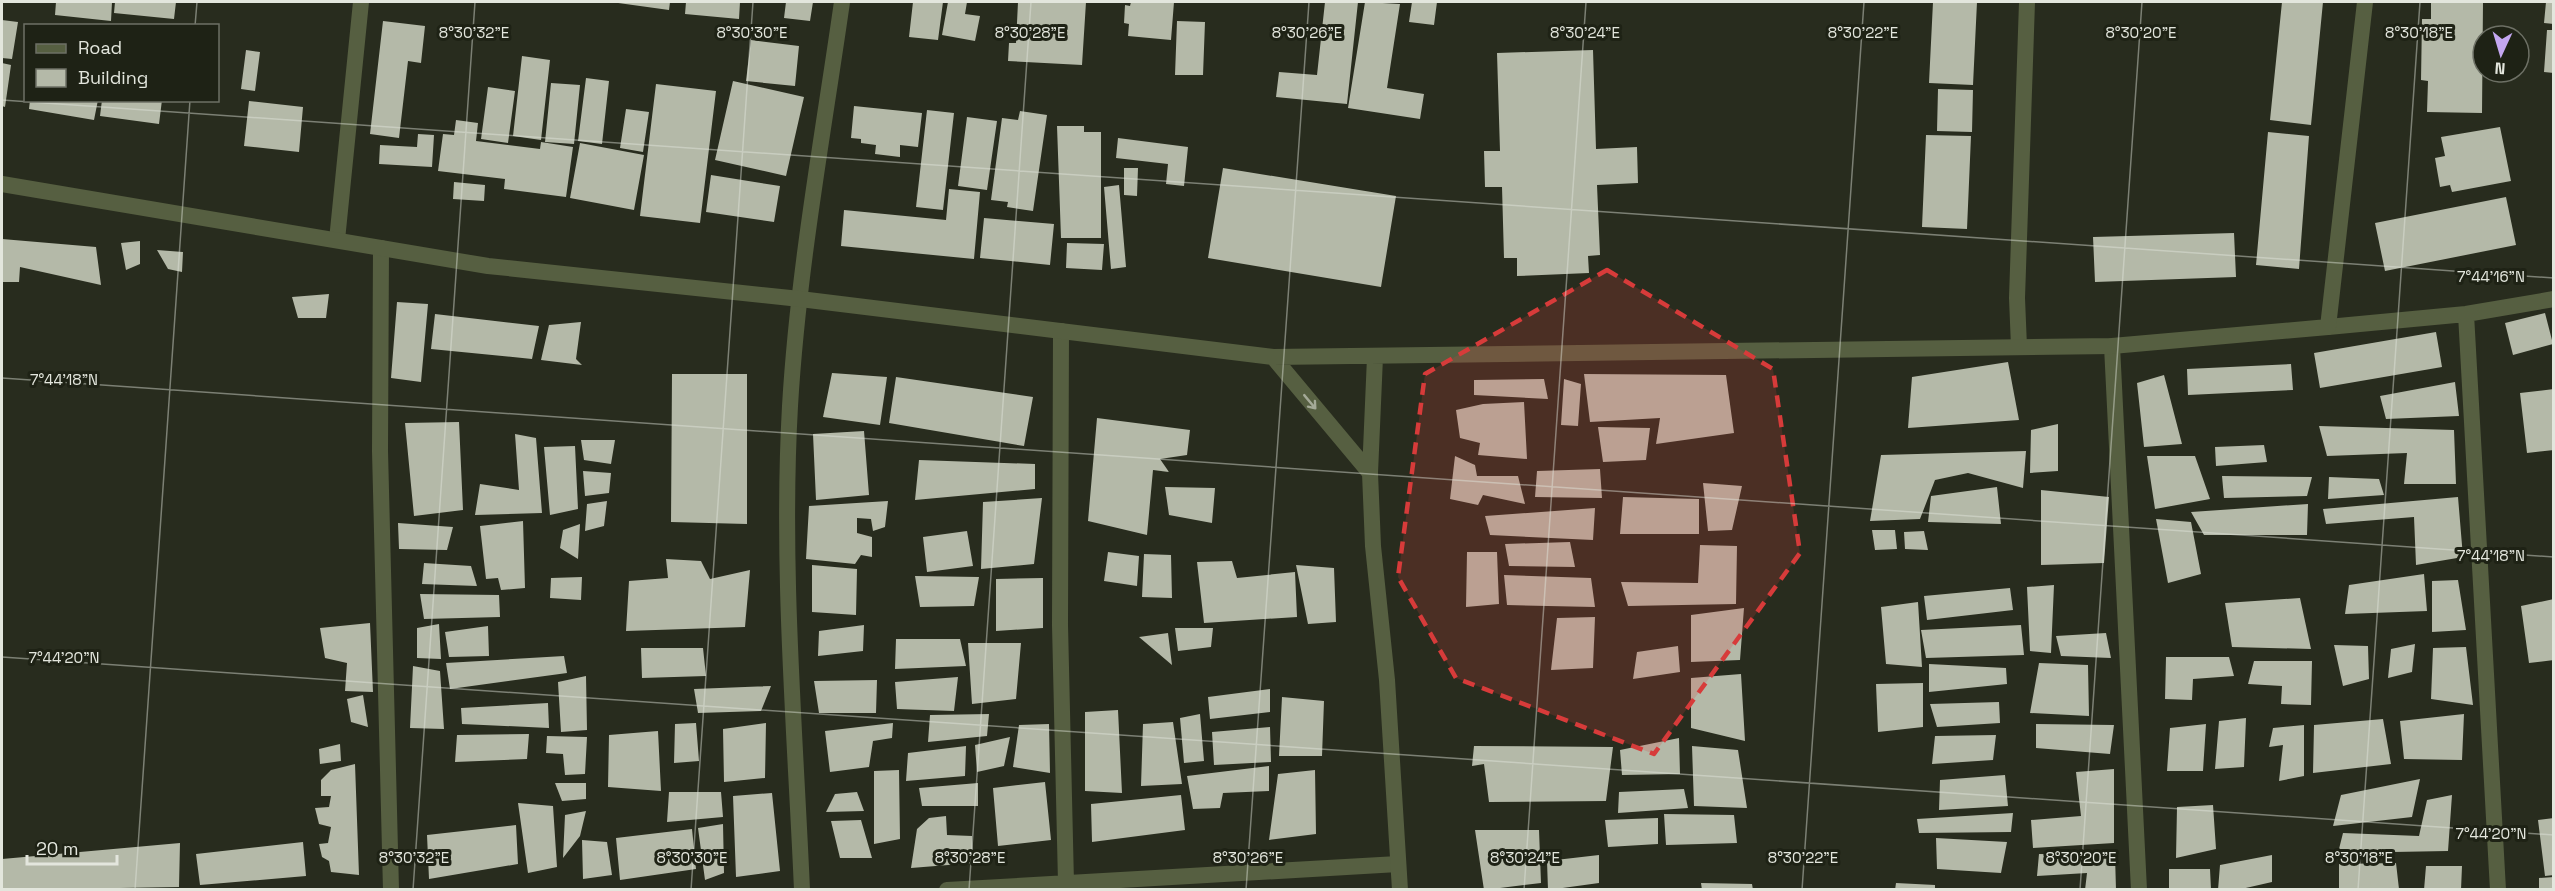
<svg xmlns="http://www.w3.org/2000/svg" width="2555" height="891" font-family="'Space Grotesk',sans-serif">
  <rect width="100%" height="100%" fill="#282c1e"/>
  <path fill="#b4b9a8" d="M56,2H112L111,21L55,15Z
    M115,2H176L174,19L114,13Z
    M611,2H670L669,10Z
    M686,2H740L739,19L685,14Z
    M786,2H813L810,21L784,18Z
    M913,2H943L938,40L909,37Z
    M948,2H967L965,14L980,16L975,41L942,35Z
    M1018,2H1086L1082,65L1008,61L1009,43H1016Z
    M1131,2H1174L1171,40L1128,36L1129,24L1124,23L1125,5L1130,6Z
    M1325,2H1358L1347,104L1276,97L1279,72L1317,75Z
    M1365,2L1400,4L1387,88L1424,94L1420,119L1348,108Z
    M1412,2H1437L1434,25L1409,22Z
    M1933,2H1977L1973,85L1929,83Z
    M2282,2H2323L2311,125L2270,120Z
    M2431,2H2483L2482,113L2427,112L2428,81L2421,80L2422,19H2431Z
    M2546,2H2554V24L2544,23Z
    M2,20L18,22L12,59L2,58Z
    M383,21L425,26L421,63L408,61L399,138L370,134Z
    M1177,21L1205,22L1203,75H1175Z
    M2547,30H2554V73L2544,72Z
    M751,40L799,46L795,86L746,81Z
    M246,50L260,52L255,91L241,89Z
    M1593,50L1596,149L1637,147L1638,183L1597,185L1600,255L1588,256L1589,273L1517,276V258H1504L1502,187H1485L1484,151H1500L1497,53Z
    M522,56L550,60L541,140L513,136Z
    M2,63L11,65L5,107L2,106Z
    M586,78L609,81L602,144L578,141Z
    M733,81L804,97L786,176L715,160Z
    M551,83L580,85L574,144L545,142Z
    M656,84L716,91L700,223L640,216Z
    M488,87L515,91L508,143L481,139Z
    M1938,89L1973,90L1972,132L1937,131Z
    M30,100H98L94,120L29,109Z
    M102,100H162L159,124L100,116Z
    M249,101L303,107L299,152L244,146Z
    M854,106L922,113L918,147L900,145V157L875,154L876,145L861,143V139L851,138Z
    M626,109L649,112L643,152L620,148Z
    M927,110L954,113L943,210L916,207Z
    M1020,111L1047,115L1033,211L1007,207L1008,202L991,200L1002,118L1018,120Z
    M967,117L997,121L987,190L958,186Z
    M456,120L478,123L476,141L540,149L541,142L573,147L566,197L504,189L505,179L438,171L443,134L454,135Z
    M1057,126H1084V132H1101V238H1061Z
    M2500,127L2511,181L2452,192L2450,185L2440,187L2435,158L2445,156L2441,137Z
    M2268,132L2309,136L2299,269L2256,265Z
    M418,134L434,135L432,167L379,164L380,145L417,147Z
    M1926,135L1971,136L1967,229L1922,227Z
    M1118,138L1188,147L1184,186L1166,184L1168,164L1116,158Z
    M580,143L644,155L634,210L570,198Z
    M1124,168H1138L1137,196L1124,195Z
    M1223,168L1396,196L1381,287L1208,258Z
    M711,175L780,186L774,222L706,212Z
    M454,182L485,185L484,201L453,199Z
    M1119,185L1126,267L1111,269L1104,187Z
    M949,189L980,192L974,259L841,246L844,210L946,220Z
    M2506,197L2516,245L2385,271L2375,223Z
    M984,218L1054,224L1050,265L980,258Z
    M2234,233L2236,277L2095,282L2093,237Z
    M2,239L96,247L101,285L20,267L19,282H2Z
    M140,241V264L126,270L121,243Z
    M1067,243L1104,244L1102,270L1066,268Z
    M157,250L183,252L182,272L168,269Z
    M329,294L326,318H298L292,297Z
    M397,302L428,304L421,382L391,378Z
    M2545,313L2553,344L2513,355L2505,323Z
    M435,314L539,326L532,359L431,349Z
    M581,322L576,359L582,365L541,360L549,325Z
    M2436,332L2442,367L2320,388L2314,353Z
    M2008,362L2019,420L1908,428L1912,377Z
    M2291,364L2293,390L2188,395L2187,369Z
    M832,373L887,377L880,425L823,417Z
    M672,374H747V524L671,522Z
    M1584,374L1726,375L1734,433L1656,444L1660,418L1590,422Z
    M2164,375L2182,444L2144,447L2137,383Z
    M896,377L1033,397L1024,446L889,423Z
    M1544,379L1548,399L1474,395V380Z
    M1564,379L1581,384L1578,426L1561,425Z
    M2455,382L2459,416L2386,419L2380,396Z
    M2554,389V450L2527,453L2520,393Z
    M1524,402L1527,459L1478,455L1480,443L1460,438L1456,410L1483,404Z
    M1097,418L1190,430L1187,455L1160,459L1169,472L1153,470L1147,535L1088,521Z
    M459,422L463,510L414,516L405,423Z
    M2058,424V471L2030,473L2031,430Z
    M2319,426L2454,430L2456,484H2404L2407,453L2327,456Z
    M1598,427L1650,428L1646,460L1603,462Z
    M864,431L869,495L816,500L813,434Z
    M515,434L536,438L542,513L475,515L480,484L519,490Z
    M581,440H615L611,464L584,460Z
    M2264,445L2267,462L2216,466L2215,447Z
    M575,446L578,509L550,515L544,447Z
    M2026,451L2023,488L1968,473L1935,480L1920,519L1870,521L1881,455Z
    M1455,456L1475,465L1477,476H1518L1525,504L1483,495L1478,505L1450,499Z
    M2147,456H2195L2210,499L2155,509Z
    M919,460L1035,464V489L915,500Z
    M1600,469L1602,498L1535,497L1537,471Z
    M583,471L611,473L609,493L585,496Z
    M2222,476L2312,477L2307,496L2224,498Z
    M2329,477L2379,479L2384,495L2328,499Z
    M1703,483L1742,486L1732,530L1708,531Z
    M1165,487L1215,488L1212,523L1169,515Z
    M1997,487L2001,524L1928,522L1931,496Z
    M2041,490L2109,497L2104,563L2041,565Z
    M1623,497L1699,499V534H1620Z
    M2458,497L2463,557L2416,565L2414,517L2326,524L2323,509Z
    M1042,498L1034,564L981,569L983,502Z
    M607,501L604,526L585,531L587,504Z
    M888,501L885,527L873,531L871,519L857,518V533L872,537V557L861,555L855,564L806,559L809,506Z
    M2308,504L2307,535H2204L2191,512Z
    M1595,508L1593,540L1490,535L1485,516Z
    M2156,519L2191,522L2201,574L2168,583Z
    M523,521L525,588L501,590L498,578L486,579L480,526Z
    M398,523L453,527L447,550L399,549Z
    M580,524L578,559L560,548L563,530Z
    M1872,530H1895L1897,549L1875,550Z
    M967,531L973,566L927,572L923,537Z
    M1924,531L1928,550L1905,549L1904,532Z
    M1570,542L1575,567L1509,566L1505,544Z
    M1700,545L1737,546L1736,604L1628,606L1621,582L1698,583Z
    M1108,552L1139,556L1137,586L1104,581Z
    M1467,552H1497L1499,604L1466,607Z
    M1144,554L1171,555L1172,598L1142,597Z
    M666,559L701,561L710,579L750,570L745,627L626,631L629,581L668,578Z
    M1232,561L1237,578L1295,572L1297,617L1204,623L1197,562Z
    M424,563L471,566L477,586L422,584Z
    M812,565L857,569L856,615L812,612Z
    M1296,565L1334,568L1336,622L1308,624Z
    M2424,574L2427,611L2345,614L2349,585Z
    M1504,575L1591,578L1595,607L1507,605Z
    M915,576L979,577L974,606L920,607Z
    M582,577L581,600L550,598L551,578Z
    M1043,578V628L996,631V579Z
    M2458,580L2466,630L2432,632V581Z
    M2054,585L2051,653L2030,651L2027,587Z
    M2010,588L2013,610L1927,620L1924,596Z
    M420,594L499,595L500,617L424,619Z
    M2300,598L2311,649L2232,647L2225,603Z
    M2554,599V660L2529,663L2521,606Z
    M1918,602L1922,667L1886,664L1881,607Z
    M1744,608L1740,660L1691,662V615Z
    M1595,617L1593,668L1551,670L1557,618Z
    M370,623L373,692L345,691L347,663L325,658L320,628Z
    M439,624L441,659L417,658V628Z
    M864,625L863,651L818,656L819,631Z
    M2021,625L2024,655L1926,658L1921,630Z
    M488,626L489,656L449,657L445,632Z
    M1175,628H1213L1211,647L1178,651Z
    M1168,633L1172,665L1139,637Z
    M2106,633L2111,658L2061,656L2056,636Z
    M896,639H960L966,666L895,669Z
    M968,643H1021L1016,699L972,704Z
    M2415,644L2412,672L2388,678L2391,649Z
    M2334,645L2368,646L2369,679L2343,686Z
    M1678,646L1680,672L1633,679L1637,652Z
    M2466,647L2473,705L2431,699L2433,648Z
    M641,648H703L706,676L642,678Z
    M564,656L567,673L450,689L446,663Z
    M2166,657H2229L2234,676L2193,679L2192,700L2165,699Z
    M2254,661H2312L2311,705L2281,704L2282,686L2248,684Z
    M2039,663L2088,665L2089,716L2030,713Z
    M1929,664L2006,668L2007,684L1929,692Z
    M413,666L440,671L444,729L410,728Z
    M1741,674L1745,741L1691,728V678Z
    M586,676L587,730L561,732L558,682Z
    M958,677L954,711L897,709L895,682Z
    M877,680L876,713H819L814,681Z
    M1923,683V727L1878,732L1876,684Z
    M771,686L761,711L698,713L694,689Z
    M1270,689V712L1210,719L1208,697Z
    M363,695L368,727L351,722L347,699Z
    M1282,697L1324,701L1322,756H1279Z
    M1999,702L2000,723L1937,727L1930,704Z
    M548,703L549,728L462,724L461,708Z
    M1118,710L1122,793L1085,791V712Z
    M989,714L987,736L928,742L930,715Z
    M1200,714L1204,761L1184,763L1180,718Z
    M2464,714L2462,760L2404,759L2400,721Z
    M2246,718L2244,767L2215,769L2219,721Z
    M2383,719L2391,764L2313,773L2314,725Z
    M1173,722L1182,784L1141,786L1143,724Z
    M696,723L699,761L674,763L675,724Z
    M766,723L765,778L724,782L723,729Z
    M893,723L892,738L873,741L869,767L830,772L825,731Z
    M1049,724L1050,773L1013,767L1019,725Z
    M2036,724L2114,725L2110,754L2036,748Z
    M2206,724L2203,771H2167L2170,728Z
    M2304,725V776L2279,781L2283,745L2269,747L2273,728Z
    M1270,727L1271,762L1214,765L1212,732Z
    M658,731L661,791L608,787L609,735Z
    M529,734L527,759L455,762L457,735Z
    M1996,735L1993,760L1932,764L1935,736Z
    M547,736L587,737L585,774L565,775L563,754L546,753Z
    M1010,737L1004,766L977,772L975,745Z
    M1679,738L1680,774L1622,775L1620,750Z
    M340,744L341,761L320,764L319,749Z
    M966,746L965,776L906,781L908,753Z
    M1474,746L1613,747L1606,801L1489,802L1484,764L1472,766Z
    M1692,746L1738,750L1747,808L1694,806Z
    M355,764L359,875L331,872L329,861L322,857L319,844L328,843L331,827L319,824L315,808L329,807L331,796H321V780L331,770Z
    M1269,766V791L1223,793L1220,808L1193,809L1187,776Z
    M2114,769V843L2033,848L2031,820L2081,816L2076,772Z
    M899,770L900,839L874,844V771Z
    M1315,770L1316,834L1269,840L1278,774Z
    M2005,775L2008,806L1939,810L1940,780Z
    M2420,779L2412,817L2333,826L2341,795Z
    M1045,782L1051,840L998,846L993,788Z
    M555,783H586V799L562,801Z
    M978,783V806H922L919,788Z
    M1684,789L1688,808L1618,813L1619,792Z
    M669,792H721L723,817L667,822Z
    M857,792L864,811L826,812L835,794Z
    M772,793L780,871L736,877L733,796Z
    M1181,795L1185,830L1092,842L1091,804Z
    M2452,795L2448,851L2338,853L2343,833L2419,836L2427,800Z
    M518,803L553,806L557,867L528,873Z
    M2213,805L2216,849L2176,858L2177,807Z
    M586,811L580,836L563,858L565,815Z
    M2013,813L2011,832L1919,833L1917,819Z
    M1664,814L1734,815L1737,843L1666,845Z
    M946,816L947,835L972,836L973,863L911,868L917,829L929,818Z
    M1658,818V844L1608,847L1605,820Z
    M2554,818V875L2545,876L2538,820Z
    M861,820L872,858H840L831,821Z
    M723,824L724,873L705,880L698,828Z
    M516,825L518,864L429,879L427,835Z
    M692,829L696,869L620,880L616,838Z
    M1475,830H1539L1541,883L1484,890Z
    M1936,838L2007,842L2001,873L1937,869Z
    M582,840L607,842L612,875L583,879Z
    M303,842L306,876L200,885L196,854Z
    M180,843L179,887L2,890V859Z
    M2039,854L2115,855L2116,890H2085L2087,873L2037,876Z
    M1599,855V883L1548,890L1547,861Z
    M2272,855V882L2237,890H2218L2220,865Z
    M2396,863L2399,889L2339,888V864Z
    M2426,866H2462L2461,890H2424Z
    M2169,869H2210L2211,890H2169Z
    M2554,877V890H2539V878Z
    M1701,883L1752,884L1753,890H1702Z
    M1896,883L1935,885V890H1895Z"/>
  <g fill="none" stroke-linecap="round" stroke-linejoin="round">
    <path stroke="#565f41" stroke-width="16" d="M337,240L361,2
      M381,248L380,451L391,890
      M2466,314L2498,890
      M2328,327L2466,314L2554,299
      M1061,331L1060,625L1066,883
      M2112,346L2139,890
      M2019,347L2017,298L2027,2
      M802,890C795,729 781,567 790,406C798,270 823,135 842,2
      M947,890L1398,864"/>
    <path stroke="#565f41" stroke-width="16" d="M2,184L488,266L800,299L1273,357L2112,346L2328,327L2365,2
      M1273,357L1370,473
      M1375,357L1370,473L1373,546L1387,680L1400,890"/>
  </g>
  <defs><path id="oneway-shaft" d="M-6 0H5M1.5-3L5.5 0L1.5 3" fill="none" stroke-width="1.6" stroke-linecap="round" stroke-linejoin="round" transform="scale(1.5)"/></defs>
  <use stroke="#a4a997" href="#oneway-shaft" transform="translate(1310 402) rotate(50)"/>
  <path fill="#d73b3a" fill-opacity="0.2" stroke="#d73b3a" stroke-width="4.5" stroke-dasharray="12 8" stroke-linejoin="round" d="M1607,270L1773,369L1800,553L1654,754L1456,678L1398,577L1425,374Z"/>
  <path fill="none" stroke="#e3e6dd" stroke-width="1.5" stroke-opacity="0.45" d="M195,26L197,2M2,100L2554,278M2,378L2554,557M2,657L2554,835M135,890L190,100M413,890L475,2M691,890L753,2M969,890L1031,2M1246,890L1309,2M1524,890L1586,2M1802,890L1864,2M2080,890L2142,2M2358,890L2420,2"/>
  <g font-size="15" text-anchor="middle" fill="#e3e6dd" stroke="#1e2215" stroke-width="6" stroke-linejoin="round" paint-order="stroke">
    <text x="474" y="38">8°30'32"E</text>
    <text x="752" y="38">8°30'30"E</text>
    <text x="1030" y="38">8°30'28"E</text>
    <text x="1307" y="38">8°30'26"E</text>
    <text x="1585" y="38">8°30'24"E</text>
    <text x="1863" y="38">8°30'22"E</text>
    <text x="2141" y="38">8°30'20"E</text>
    <text x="2419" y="38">8°30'18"E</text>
    <text x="2491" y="282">7°44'16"N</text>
    <text x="64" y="385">7°44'18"N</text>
    <text x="2491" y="561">7°44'18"N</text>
    <text x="64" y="663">7°44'20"N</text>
    <text x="2491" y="839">7°44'20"N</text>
    <text x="414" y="863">8°30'32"E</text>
    <text x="692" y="863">8°30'30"E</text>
    <text x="970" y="863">8°30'28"E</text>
    <text x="1248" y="863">8°30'26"E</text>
    <text x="1525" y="863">8°30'24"E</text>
    <text x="1803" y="863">8°30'22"E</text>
    <text x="2081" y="863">8°30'20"E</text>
    <text x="2359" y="863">8°30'18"E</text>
  </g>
  <rect width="2555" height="891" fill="none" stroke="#e3e6dd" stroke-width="6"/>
  <rect x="24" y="24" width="195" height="78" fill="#1e2215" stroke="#6d7065" stroke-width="1.5"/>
  <rect x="36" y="44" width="30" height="9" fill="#565f41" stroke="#6d7065" stroke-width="1.5"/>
  <text x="78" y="54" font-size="18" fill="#e3e6dd">Road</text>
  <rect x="36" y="69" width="30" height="18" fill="#b4b9a8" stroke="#6d7065" stroke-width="1.5"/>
  <text x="78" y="84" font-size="18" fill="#e3e6dd">Building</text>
  <g transform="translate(2501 54) rotate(184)"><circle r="28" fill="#1e2215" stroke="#6d7065" stroke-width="1.5"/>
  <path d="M0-4.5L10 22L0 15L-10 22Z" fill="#c4a7f1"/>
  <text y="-9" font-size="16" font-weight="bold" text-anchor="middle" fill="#e3e6dd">N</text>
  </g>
  <path d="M27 855v9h90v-9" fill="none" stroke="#e3e6dd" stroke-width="3"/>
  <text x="36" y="855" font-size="18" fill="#e3e6dd" stroke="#1e2215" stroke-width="4.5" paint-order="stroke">20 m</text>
</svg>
